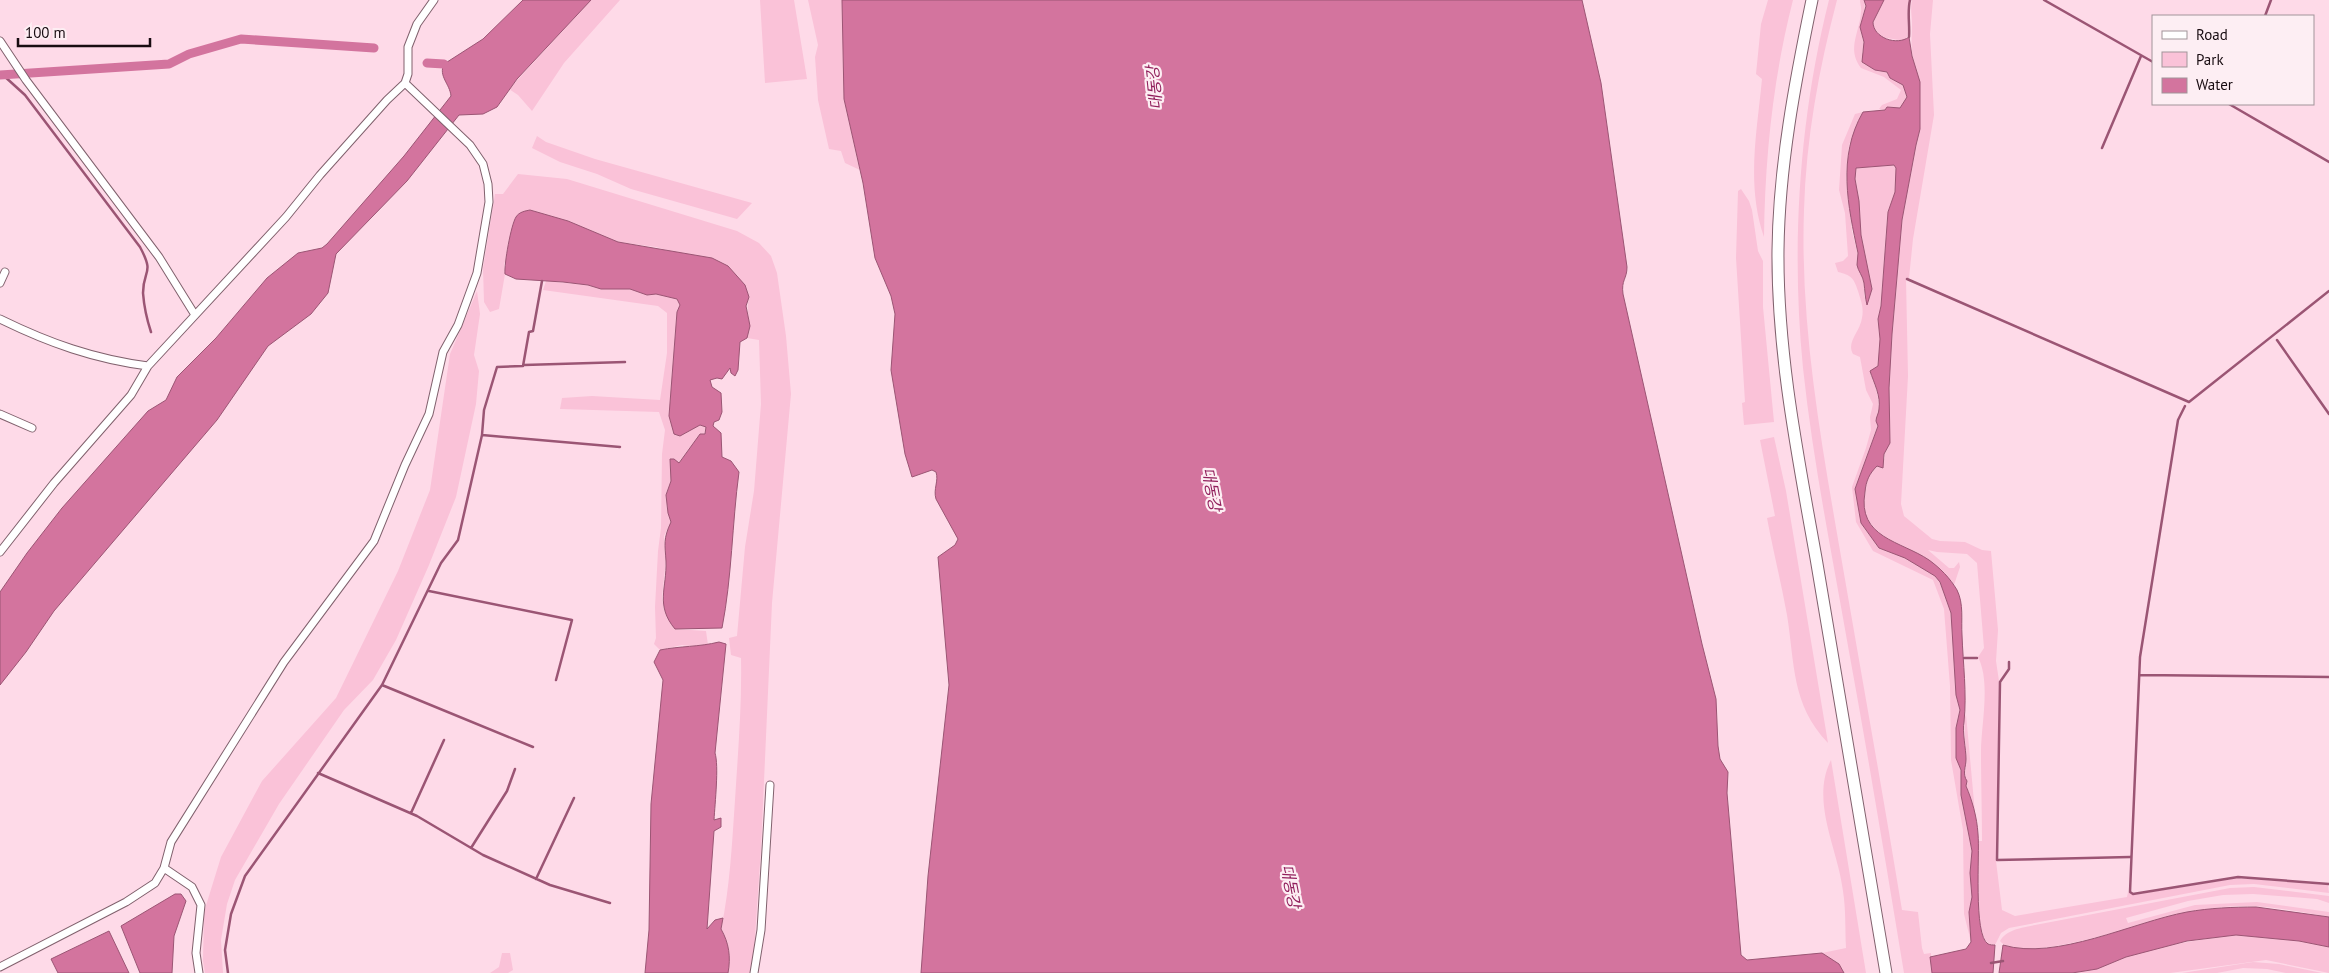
<svg xmlns="http://www.w3.org/2000/svg" width="2329" height="973" font-family="'PT Sans','Noto Sans KR',sans-serif">
  <rect width="100%" height="100%" fill="#fedae8"/>
  <path fill="#fac2d8" d="M591,0H620L564,63L532,111L518,95L509,89Z
    M760,0H794L807,79L765,83Z
    M808,0H842L844,99L860,170L845,163L841,151L829,149L818,100L815,57L818,45Z
    M1768,0H1793C1773,78 1765,157 1764,237C1746,185 1757,132 1762,79L1756,74L1761,24Z
    M1829,0H1837C1819,68 1806,139 1804,210C1800,322 1820,435 1839,545C1860,667 1882,788 1902,910L1918,912L1922,948L1924,954L1931,953L1932,973H1904C1886,864 1868,755 1848,646C1832,554 1813,462 1803,368C1791,247 1799,119 1829,0Z
    M1860,0H1864C1867,11 1860,18 1861,29C1861,38 1866,43 1862,53L1884,71L1887,72L1890,78L1903,85L1907,97L1901,108L1887,107L1885,110L1879,109L1882,105L1897,99L1901,90L1884,77L1861,68C1846,49 1860,32 1861,12C1862,9 1860,4 1860,0Z
    M1884,0H1909C1905,14 1913,28 1905,41L1881,37C1866,26 1876,13 1884,0Z
    M1912,0H1933L1930,34L1934,115L1913,239L1909,278L1906,279L1908,376L1901,504L1904,516L1932,539L1940,541L1965,542L1982,550L1991,551L1998,630L1996,661L1999,681L1996,861L2002,910L2015,916L2127,897L2128,892L2133,895L2238,878L2328,885L2329,893L2254,884L2230,885L2009,928L2001,933L1995,945L1987,944C1972,924 1979,867 1978,841H1982C1982,811 1981,782 1981,752C1981,725 1991,682 1978,657L1984,648L1977,563L1967,554L1937,552L1928,550L1949,568H1954L1959,562L1960,567L1954,585L1928,560L1883,538L1866,518L1864,502L1868,476L1885,458L1884,454L1890,443L1889,388L1892,334L1902,220L1916,145L1920,129L1914,64C1910,50 1912,38 1912,24C1912,15 1910,9 1912,0Z
    M1863,112L1849,145L1846,176L1852,231L1858,255L1857,265L1864,282V295L1867,304L1872,289L1861,235L1859,201L1855,179L1856,168L1895,165L1896,168L1895,192L1888,212L1881,306L1878,319L1880,339L1878,366L1870,372C1874,383 1878,393 1879,406C1880,413 1877,418 1878,425L1855,489L1864,528L1879,548L1905,558L1935,576L1940,582L1951,613L1956,695L1960,710L1956,737L1962,783L1961,795L1972,851L1970,873L1972,897L1969,912L1971,942L1964,914L1963,830L1951,760L1950,686L1944,609L1933,580L1873,551L1856,522L1852,487L1866,448L1871,430L1870,417L1873,404L1866,390L1860,357L1853,354C1846,342 1860,332 1862,318C1864,308 1861,301 1858,291C1854,278 1851,275 1838,272L1835,263L1843,261L1848,256L1845,213L1839,190L1842,145L1855,114Z
    M537,136L546,142L595,159L752,203L737,219L631,189L597,174L560,162L532,148Z
    M518,174L567,179L737,231L759,243L771,256L777,273L786,336L791,394L772,603L761,848L754,952L751,973H728C731,957 729,943 721,929C730,887 732,843 735,800C738,752 742,705 741,658L731,655L729,638L737,636L745,547L754,491L761,404L759,340L747,338C752,321 745,312 749,297L677,253L656,247L618,242L568,221L530,210L504,264L505,274L499,309L490,312L484,302L483,268L495,194H503Z
    M1741,189L1749,201L1752,210L1758,251L1763,261V307L1774,422L1744,425L1742,403L1745,402L1736,258L1738,191Z
    M546,281L588,285L601,289H630L647,295L656,294L677,299L680,305L677,313L669,416L685,434L692,427L700,425L706,427L705,434H700L678,463L670,460L671,481L666,495L668,513L671,522L664,536L666,560L662,597L664,610L675,629L706,631L708,645L696,647L682,645L660,650L654,644L656,638L655,607L658,551L661,528L662,454L665,430L659,412L560,409L562,398L592,396L660,400L667,353V313L658,306L543,290Z
    M477,291L480,314L474,355L479,371L476,404L456,497L429,565L396,640L373,680L344,710L279,804L235,880L227,904L221,940L223,973H205L203,961L204,912L221,857L262,781L336,698L398,571L430,490L450,354Z
    M1774,437L1786,491L1828,743C1791,704 1795,664 1787,615C1781,582 1773,550 1767,518L1775,516L1760,440Z
    M1966,714L1976,824L1965,778L1966,758L1964,721Z
    M1831,760L1866,973H1844L1839,964L1822,953L1846,948C1845,929 1846,910 1843,891C1838,849 1810,801 1831,760Z
    M2254,887L2329,896V903L2317,899L2253,894L2223,895L2188,901L2126,918L2128,923L2195,905L2257,902L2329,912V917C2292,910 2253,902 2215,908C2200,910 2185,912 2170,916C2141,924 2020,966 2000,941C2007,929 2022,928 2035,925L2230,888Z
    M2236,935L2299,941L2329,947V973L2266,960L2170,973H2072C2098,969 2120,958 2146,951C2176,943 2205,939 2236,935Z
    M502,953H510L513,970L508,973H490L499,967Z
    M2253,962L2279,964L2322,973H2286L2267,969L2243,968L2217,973H2182Z"/>
  <path fill="#d3749e" stroke="#9b5574" d="M523,0H591L517,79L497,107L483,114L459,115L407,181L336,254L328,293L311,314L268,346L217,420L54,611L26,652L0,685V592L27,553L62,508L148,411L166,400L177,377L216,338L267,278L298,253L322,248L327,244L404,156L451,96C450,84 438,76 444,64L483,39Z
    M842,0H1582L1601,83L1627,267C1627,279 1621,280 1623,294L1702,644L1716,699L1718,746L1720,759L1728,772L1727,793L1741,955L1747,960L1822,953L1839,964L1844,973H921L928,876L949,685L938,557L955,545L958,539L936,499C933,489 939,481 936,472L932,470L912,477L905,454L891,370L895,314L891,296L875,258L863,183L844,99Z
    M1864,0H1884L1873,22C1873,38 1897,46 1909,37L1912,56L1920,82V129L1916,145L1902,220L1892,334L1889,388L1890,443L1884,454L1883,468L1877,466C1869,474 1866,481 1865,492C1857,538 1901,541 1929,560C1940,568 1950,578 1957,590C1964,604 1961,620 1962,635C1963,664 1967,693 1964,722C1962,731 1966,749 1966,759C1966,767 1962,774 1967,781L1966,786C1972,800 1977,817 1978,834C1980,853 1973,935 1988,944C1990,945 1993,945 1995,945L1993,973H1932L1930,957L1966,949L1971,942L1969,912L1972,897L1970,873L1972,851L1961,795V770L1956,758V728L1960,710L1956,695L1951,613L1940,582L1935,576L1905,558L1879,548L1861,523L1855,489L1878,426L1876,421C1876,417 1879,413 1879,409C1881,396 1874,383 1870,371L1878,366L1880,339L1878,319L1881,306L1888,212L1895,192L1896,168L1894,165L1856,168L1855,179L1859,201L1861,235L1872,289L1867,305C1865,297 1865,291 1864,283C1863,276 1858,271 1857,265C1857,261 1858,257 1858,253C1848,206 1837,157 1863,112L1885,110L1887,107L1900,108L1907,97L1903,85L1890,78L1887,72L1875,70L1862,62L1864,42L1860,27L1866,6Z
    M530,210L568,221L618,242L712,258L728,266L745,285L749,297L746,306L750,326L747,338L740,342L738,370L735,376L731,373L730,368L722,379L717,378L710,380L712,387L721,393L722,412L719,420L714,422L713,426L721,433L722,457L731,461L739,472C732,524 732,577 722,628L675,629C655,605 667,588 666,561C665,544 663,539 671,522L668,513L666,495L671,481L670,459H674L679,463L700,434H705L706,427L700,425L680,436L674,434L669,416L677,312L680,305L677,299L656,294L647,295L630,289H601L588,285L563,282L516,279L505,274C504,264 511,225 516,217C519,212 525,211 530,210Z
    M719,642L726,644L715,753C719,766 715,803 714,820L721,818V827L714,831L707,929L715,920L723,918L721,929C729,943 731,957 728,973H645L649,930L651,804L663,680L654,662L660,650C680,646 699,647 719,642Z
    M175,894H181L186,901L174,936L172,973H140L121,926Z
    M2256,907L2329,917V947L2299,941L2236,935L2187,941L2126,957L2097,969L2072,973H1999L2003,945C2056,961 2133,922 2187,912C2210,908 2233,907 2256,907Z
    M109,931L129,973H58L51,959Z"/>
  <g fill="none" stroke-linecap="round" stroke-linejoin="round">
    <path stroke="#9b5574" stroke-width="2.5" d="M2044,0L2153,62
      M2265,16L2271,0
      M1909,37C1910,24 1907,12 1910,0
      M3,75L25,95L140,247C155,275 143,269 143,293C144,306 147,320 151,332
      M2229,104L2329,162
      M2102,148L2141,56
      M1907,279L2189,402L2329,291
      M2277,340L2329,414
      M524,365L625,362
      M2185,406L2178,420L2140,657L2130,892L2133,894L2238,877L2329,884
      M482,435L620,447
      M429,591L572,620L556,680
      M1964,658H1977
      M2009,662V669L2000,682L1997,860L2130,857
      M2140,675L2329,677
      M382,685L533,747
      M318,773L417,816L483,855L550,885L610,903
      M411,813L444,740
      M471,848L507,791L515,769
      M536,879L574,798
      M1991,963L2003,961
      M228,973L225,950L231,914L245,876L382,685L441,563L458,540L482,435L484,410L497,367L523,366L529,332L533,331L542,281"/>
    <path stroke="#d3749e" stroke-width="9" d="M427,63L444,64
      M0,75L169,64L189,54L241,39L374,48"/>
    <g stroke="#80616d" stroke-width="9">
      <path id="minor" d="M0,41L26,80L159,257L195,315
        M0,283L5,272
        M0,319C49,343 94,359 148,366
        M0,414L32,428
        M0,552L54,483L131,395L148,366L286,217L320,175L387,100L405,83L408,74V47L417,24L434,0
        M164,868L171,842L284,662L374,541L405,465L429,414L443,352L458,325L477,273L489,202L488,184L483,164L470,145L405,83
        M0,967L126,902L155,883L164,868L192,887L201,905L196,953L199,973
        M754,973L761,930L770,785"/>
    </g>
    <g stroke="#80616d" stroke-width="13">
      <path id="trunk" d="M1812,0C1795,82 1779,166 1778,250C1777,353 1798,457 1816,558C1839,697 1864,835 1886,973"/>
    </g>
    <use href="#minor" stroke="#fff" stroke-width="7"/>
    <use href="#trunk" stroke="#fff" stroke-width="11"/>
  </g>
  <g text-anchor="middle" dominant-baseline="central" stroke-width="4.5" stroke-linejoin="round" paint-order="stroke">
    <g font-size="16" font-style="italic" fill="#911f5c" stroke="#fdeef3">
      <text transform="translate(1154 88) rotate(-96)">대동강</text>
      <text transform="translate(1212 489) rotate(79)">대동강</text>
      <text transform="translate(1291 886) rotate(79)">대동강</text>
    </g>
  </g>
  <rect x="2152" y="15" width="162" height="90" fill="#fdeef3" stroke="#a19499"/>
  <rect x="2162" y="31" width="25" height="8" fill="#ffffff" stroke="#a19499"/>
  <text x="2196" y="40" font-size="15" fill="#180c11">Road</text>
  <rect x="2162" y="52" width="25" height="15" fill="#fac2d8" stroke="#a19499"/>
  <text x="2196" y="65" font-size="15" fill="#180c11">Park</text>
  <rect x="2162" y="78" width="25" height="15" fill="#d3749e" stroke="#a19499"/>
  <text x="2196" y="90" font-size="15" fill="#180c11">Water</text>
  <path d="M18 38v8h132v-8" fill="none" stroke="#180c11" stroke-width="2.5"/>
  <text x="25" y="38" font-size="15" fill="#180c11" stroke="#fdeef3" stroke-width="4" paint-order="stroke">100 m</text>
</svg>
